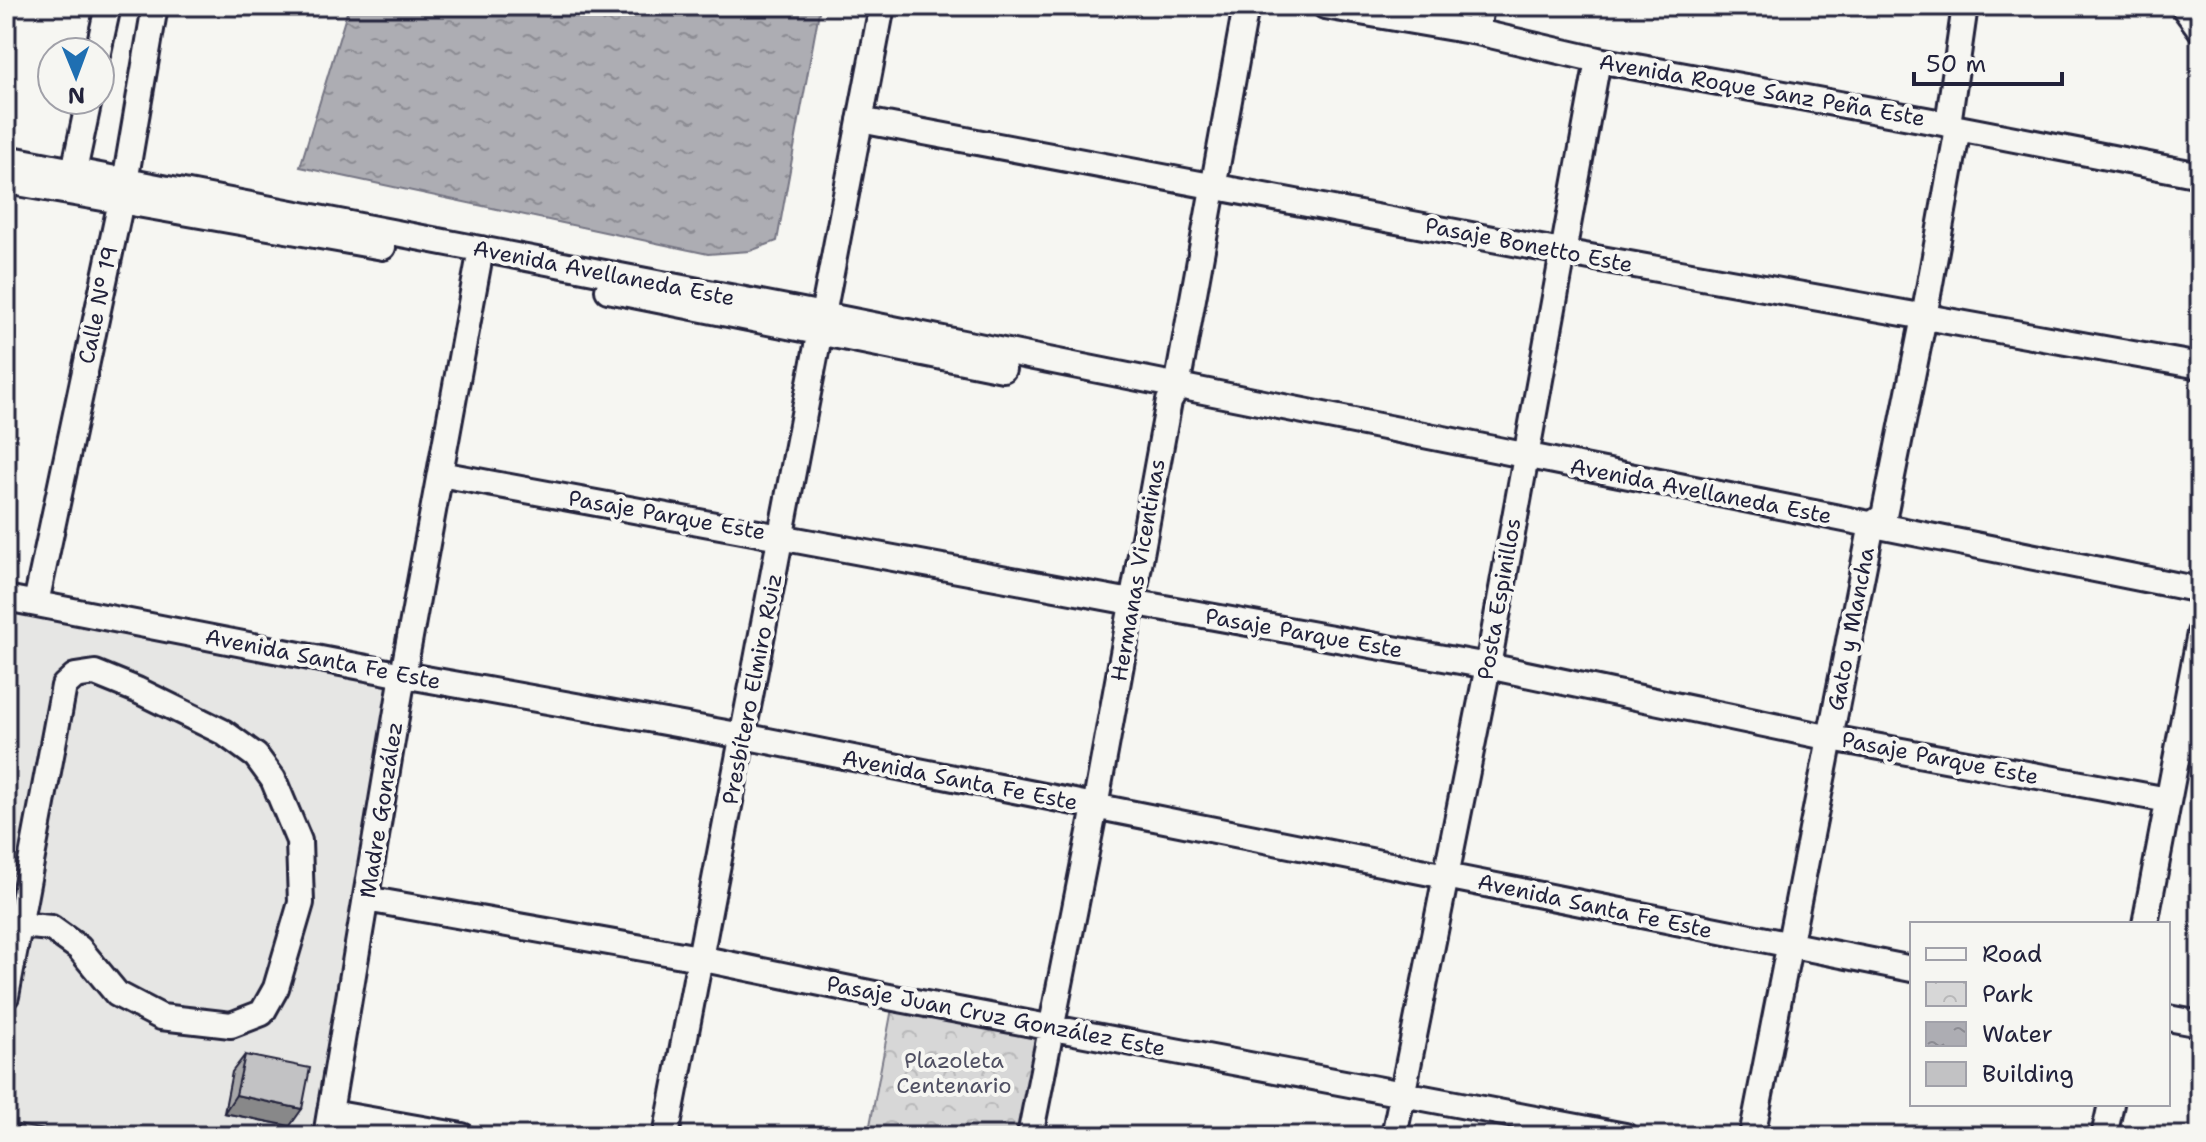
<svg xmlns="http://www.w3.org/2000/svg" width="2206" height="1142" font-family="'Shantell Sans',sans-serif">
  <defs>
    <pattern id="park-crowns" width="20" height="18" patternUnits="userSpaceOnUse" patternTransform="scale(2)"><rect width="20" height="18" fill="#d7d7d7"/><path d="M2 6a3 3 0 1 1 6 0M12 15a3 3 0 1 1 6 0" fill="none" stroke="#b8b8b9"/></pattern>
    <pattern id="water-ripples" width="26" height="14" patternUnits="userSpaceOnUse" patternTransform="scale(2)"><rect width="26" height="14" fill="#adadb3"/><path d="M2 4q2-2 4 0t4 0M15 11q2-2 4 0t4 0" fill="none" stroke="#8c8c93"/></pattern>
  </defs>
  <rect width="100%" height="100%" fill="#f6f6f2"/>
  <filter id="ink" filterUnits="userSpaceOnUse"><feTurbulence type="fractalNoise" baseFrequency=".0125" numOctaves="2"/><feDisplacementMap in="SourceGraphic" scale="16" xChannelSelector="R" yChannelSelector="G"/><feConvolveMatrix kernelMatrix="1 2 1 2 8 2 1 2 1" color-interpolation-filters="sRGB"/></filter>
  <g filter="url(#ink)">
    <path fill="#e6e6e4" d="M6,598L403,675L326,1136H6Z"/>
    <path fill="url(#park-crowns)" stroke="#7c7c89" stroke-width="2" d="M894,998L1051,1026L1030,1136H868Z"/>
    <path fill="url(#water-ripples)" stroke="#757583" stroke-width="2" d="M349,6H820L777,241L750,251L708,254L300,167Z"/>
    <g fill="none" stroke-linecap="round" stroke-linejoin="round">
      <g stroke="#22223b" stroke-width="30">
        <path id="minor" d="M1325,6L1477,32L1598,60L1948,124L1958,128L2200,175
          M2183,6L2200,29
          M1477,32L1481,6
          M98,52L108,6
          M860,120L1562,252L2200,366
          M1948,124L1965,6
          M6,158L823,315L2200,590
          M74,171L89,100
          M6,181L383,247
          M608,290L1003,369
          M440,474L1131,602L1488,666L1831,738L2168,800
          M6,598L403,675L743,736L1912,969
          M36,603L125,182L155,6
          M366,899L699,958L894,998L1625,1136
          M2145,924L2200,633
          M6,996L64,686L75,676L95,673L137,690L223,732L256,756L273,779L299,841L301,903L276,988L262,1013L231,1025L161,1017L117,994L79,948L51,928L19,925
          M2168,1018L2200,1024
          M331,1113L462,1136
          M326,1136L403,675L481,249
          M666,1136L882,6
          M1030,1136L1095,807L1169,401L1177,387L1246,6
          M1394,1136L1488,666L1598,60
          M1752,1136L1872,524L1884,516L1924,317L1958,128
          M2104,1136L2111,1104"/>
      </g>
      <use href="#minor" stroke="#f6f6f2" stroke-width="24"/>
    </g>
    <path fill="#a7a7a9" stroke="#22223b" stroke-width="2" d="M245,1055L290,1126L224,1113L232,1072Z
      M18,1125L50,1136H11Z"/>
    <path fill="#888889" stroke="#22223b" stroke-width="2" d="M236,1095L302,1109L290,1126L224,1113Z"/>
    <path fill="#c2c2c4" stroke="#22223b" stroke-width="2" d="M245,1055L310,1068L302,1109L236,1095Z
      M18,1125L51,1131L50,1136H16Z"/>
  </g>
  <g text-anchor="middle" dominant-baseline="central" stroke-width="8" stroke-linejoin="round" paint-order="stroke">
    <g font-size="22" fill="#22223b" stroke="#f6f6f2">
      <text transform="translate(1762 90) rotate(10)">Avenida Roque Sanz Peña Este</text>
      <text transform="translate(1529 245) rotate(11)">Pasaje Bonetto Este</text>
      <text transform="translate(604 273) rotate(11)">Avenida Avellaneda Este</text>
      <text transform="translate(98 305) rotate(-78)">Calle Nº 19</text>
      <text transform="translate(1701 491) rotate(11)">Avenida Avellaneda Este</text>
      <text transform="translate(667 515) rotate(10)">Pasaje Parque Este</text>
      <text transform="translate(1138 570) rotate(-80)">Hermanas Vicentinas</text>
      <text transform="translate(1499 599) rotate(-80)">Posta Espinillos</text>
      <text transform="translate(1851 629) rotate(-79)">Gato y Mancha</text>
      <text transform="translate(1304 633) rotate(10)">Pasaje Parque Este</text>
      <text transform="translate(323 659) rotate(11)">Avenida Santa Fe Este</text>
      <text transform="translate(752 689) rotate(-79)">Presbítero Elmiro Ruiz</text>
      <text transform="translate(1940 758) rotate(11)">Pasaje Parque Este</text>
      <text transform="translate(960 780) rotate(11)">Avenida Santa Fe Este</text>
      <text transform="translate(381 810) rotate(-81)">Madre González</text>
      <text transform="translate(1595 906) rotate(12)">Avenida Santa Fe Este</text>
      <text transform="translate(996 1016) rotate(11)">Pasaje Juan Cruz González Este</text>
    </g>
    <g font-size="22" fill="#4f4f62" stroke="#f6f6f2">
      <text x="954" y="1060">Plazoleta<tspan x="954" dy="25">Centenario</tspan></text>
    </g>
  </g>
  <rect width="2206" height="1142" fill="none" stroke="#f6f6f2" stroke-width="32"/>
  <rect x="16" y="16" width="2174" height="1110" fill="none" stroke="#22223b" stroke-width="3" filter="url(#ink)"/>
  <rect x="1910" y="922" width="260" height="184" fill="#f6f6f2" stroke="#a1a1a9" stroke-width="2"/>
  <rect x="1926" y="948" width="40" height="12" fill="#f6f6f2" stroke="#a1a1a9" stroke-width="2"/>
  <text x="1982" y="962" font-size="24" fill="#22223b">Road</text>
  <rect x="1926" y="982" width="40" height="24" fill="url(#park-crowns)" stroke="#a1a1a9" stroke-width="2"/>
  <text x="1982" y="1002" font-size="24" fill="#22223b">Park</text>
  <rect x="1926" y="1022" width="40" height="24" fill="url(#water-ripples)" stroke="#a1a1a9" stroke-width="2"/>
  <text x="1982" y="1042" font-size="24" fill="#22223b">Water</text>
  <rect x="1926" y="1062" width="40" height="24" fill="#c2c2c4" stroke="#a1a1a9" stroke-width="2"/>
  <text x="1982" y="1082" font-size="24" fill="#22223b">Building</text>
  <g transform="translate(76 76) rotate(179)"><circle r="38" fill="#f6f6f2" stroke="#a1a1a9" stroke-width="2"/>
  <path d="M0-6L14 30L0 20L-14 30Z" fill="#1f6fb2"/>
  <text y="-12" font-size="22" font-weight="bold" text-anchor="middle" fill="#22223b">N</text>
  </g>
  <path d="M1914 72v12h148v-12" fill="none" stroke="#22223b" stroke-width="4"/>
  <text x="1926" y="72" font-size="24" fill="#22223b" stroke="#f6f6f2" stroke-width="6" paint-order="stroke">50 m</text>
</svg>
